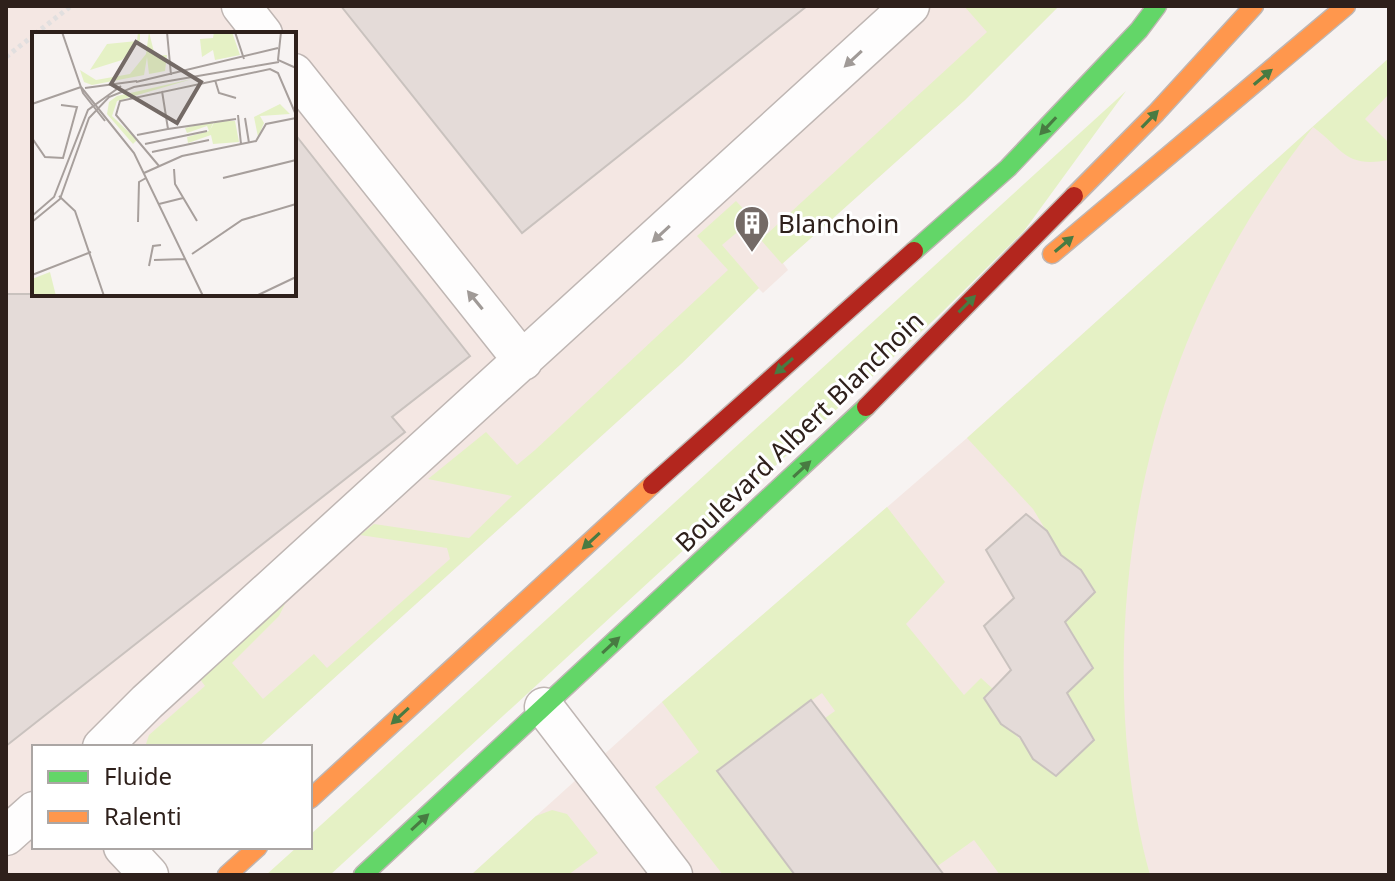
<svg xmlns="http://www.w3.org/2000/svg" width="1395" height="881" font-family="'Noto Sans',sans-serif">
  <rect width="100%" height="100%" fill="#f7f3f2"/>
  <path fill="#f4e7e3" fill-rule="evenodd" d="M6,6H1059L965,100L783,263L788,270L763,293L758,288L682,363L258,747H34V847H150L121,875H6ZM34,34H294V294H34Z
    M1389,58V875H471L662,702L967,438Z"/>
  <path fill="#e5f1c5" fill-rule="evenodd" d="M964,6H1059L965,100L782,264L747,224L722,245L759,288L682,363L258,747H145L149,735L205,686L194,671L290,594L279,616L232,663L263,699L314,654L327,668L450,559L447,548L360,535L374,524L469,538L512,496L428,479L486,432L517,465L535,450L728,270L697,236L736,201L767,234L987,32Z
    M1389,58V94L1365,119L1389,143V160C1345,168 1344,150 1313,127C1255,202 1207,284 1175,374C1119,527 1106,717 1150,875H1000L974,840L925,875L828,810L769,731L717,771L795,875H723L655,787L699,752L662,702L887,507L945,582L906,624L964,695L981,678L993,689L984,698C1004,727 1031,749 1056,775L1094,740L1081,717L1058,702L1093,668L1079,644L1057,630L1081,571L1061,555L1033,509L967,438ZM822,693L835,711L804,733L790,716Z
    M1126,91L1024,231L936,318L330,875H266L297,847H310V835Z
    M552,810L567,814L598,853L568,875H471L536,816Z"/>
  <path fill="#e4dbd8" stroke="#c9c2be" stroke-width="2" d="M341,6H807L522,233Z
    M294,133L470,356L392,417L405,432L6,746V294H294Z
    M1026,514L1047,531L1061,555L1081,570L1095,592L1065,622L1093,668L1067,693L1094,740L1056,776L1033,759L1020,737L1001,724L984,698L1011,670L984,626L1014,598L986,550Z
    M811,700L944,875H795L717,771Z"/>
  <g fill="none" stroke-linecap="round" stroke-linejoin="round">
    <g stroke="#bfb6b3" stroke-width="41">
      <path id="lane" d="M241,6L263,34
        M294,73L523,361
        M544,707L673,875
        M102,747L147,702L910,6
        M6,836L34,811
        M123,847L149,875"/>
    </g>
    <g stroke="#bfb6b3" stroke-width="21">
      <path id="fast" d="M914,251L1008,168L1139,30L1157,6
        M363,875L866,407"/>
    </g>
    <g stroke="#bfb6b3" stroke-width="21">
      <path id="slow" d="M1074,196L1156,113L1254,6
        M1052,254L1346,6
        M310,799L652,485
        M227,875L258,847"/>
    </g>
    <g stroke="#bfb6b3" stroke-width="21">
      <path id="jam" d="M866,407L1074,196
        M652,485L914,251"/>
    </g>
    <path stroke="#e1dfdf" stroke-width="5" stroke-dasharray="4 4" stroke-linecap="butt" d="M35,34L71,6
      M6,57L34,35"/>
    <use href="#lane" stroke="#fefdfd" stroke-width="38"/>
    <use href="#fast" stroke="#63d668" stroke-width="18"/>
    <use href="#slow" stroke="#ff974d" stroke-width="18"/>
    <use href="#jam" stroke="#b3261e" stroke-width="18"/>
  </g>
  <defs><path id="oneway-solid" d="M-6-.8H1V-3.2L6.5 0L1 3.2V.8H-6Z" transform="scale(2)"/></defs>
  <g fill="#a09a97">
    <use href="#oneway-solid" transform="translate(853 59) rotate(137)"/>
    <use href="#oneway-solid" transform="translate(661 234) rotate(137)"/>
    <use href="#oneway-solid" transform="translate(475 300) rotate(-129)"/>
  </g>
  <g fill="#487b42">
    <use href="#oneway-solid" transform="translate(1263 77) rotate(-40)"/>
    <use href="#oneway-solid" transform="translate(1150 119) rotate(-46)"/>
    <use href="#oneway-solid" transform="translate(1048 126) rotate(133)"/>
    <use href="#oneway-solid" transform="translate(1064 244) rotate(-40)"/>
    <use href="#oneway-solid" transform="translate(967 304) rotate(-45)"/>
    <use href="#oneway-solid" transform="translate(784 366) rotate(139)"/>
    <use href="#oneway-solid" transform="translate(802 469) rotate(-43)"/>
    <use href="#oneway-solid" transform="translate(591 541) rotate(137)"/>
    <use href="#oneway-solid" transform="translate(611 645) rotate(-43)"/>
    <use href="#oneway-solid" transform="translate(400 716) rotate(137)"/>
    <use href="#oneway-solid" transform="translate(420 822) rotate(-43)"/>
  </g>
  <defs>
    <g id="building-pin" transform="scale(1.8)"><path d="M0 17L-7.5 6A9.5 9.5 0 1 1 7.5 6Z" fill="#746a66" stroke="#fff"/><path d="M-4-6H4V6H1V3H-1V6H-4ZM-2.5-4.3h1.7v1.8h-1.7ZM.8-4.3h1.7v1.8H.8ZM-2.5-1h1.7V.8h-1.7ZM.8-1h1.7V.8H.8Z" fill="#fff"/></g>
  </defs>
  <g fill-rule="evenodd">
    <use href="#building-pin" x="752" y="223"/>
  </g>
  <g text-anchor="middle" dominant-baseline="central" stroke-width="6" stroke-linejoin="round" paint-order="stroke">
    <g font-size="26" fill="#2e201b" stroke="#fff" text-anchor="start">
      <text x="778" y="223">Blanchoin</text>
    </g>
    <g font-size="26" fill="#2e201b" stroke="#fff">
      <text transform="translate(799 431) rotate(-44)">Boulevard Albert Blanchoin</text>
    </g>
  </g>
  <g transform="translate(32 32)">
    <rect width="264" height="264" fill="#f7f3f2"/>
    <path d="M106,0H108V8L90,28L58,38L75,12L105,9ZM117,0L123,24L135,23L133,39L117,42L115,25L112,43L60,53L52,50L48,38L64,48L98,42L114,22ZM182,0H200L208,23L183,28L181,18L170,25L168,7L181,6ZM160,47L85,69L80,84L105,108L101,112L75,82L77,70L85,64ZM248,72L258,82L228,84L232,91L226,105L222,85ZM182,89L178,98L183,89H203L207,110L181,112L179,103L156,111L155,105L177,99L175,94L155,101L153,96ZM18,240L24,264H0V247Z" fill="#e5f1c5"/>
    <path fill="none" stroke="#a79f9c" stroke-width="2" d="M30,0L51,61L73,89M135,0L139,43M203,0L212,27M249,0L246,28L264,36M183,48L187,61L204,66M104,50L246,16M49,55L102,121L171,264M53,56L105,49M0,72L49,55M206,83L209,112M213,86L217,111M136,97L204,87M105,103L136,97L130,59M0,106L13,125L31,126L45,75L29,73M113,112L175,99M120,120L177,108M127,134L84,83L88,69L238,37L246,41L264,83M142,137L143,152L165,189M112,141L150,124L224,109L234,92L264,86M191,146L264,128M27,164L43,179L72,264M127,172L151,166M0,184L22,165L56,78L89,54M0,190L28,167L57,86L77,65L102,55L247,30M106,190L107,150L114,146M160,222L210,188L264,172M122,228L153,227M117,234L121,214L129,213M0,243L59,220M224,264L264,245"/>
    <path fill="#746a66" fill-opacity="0.15" stroke="#746a66" stroke-width="4" d="M104,10L169,50L145,91L79,52Z"/>
    <rect width="264" height="264" fill="none" stroke="#2e201b" stroke-width="4"/>
  </g>
  <rect width="1395" height="881" fill="none" stroke="#2e201b" stroke-width="16"/>
  <rect x="32" y="745" width="280" height="104" fill="#ffffff" stroke="#aba6a4" stroke-width="2"/>
  <rect x="48" y="771" width="40" height="12" fill="#63d668" stroke="#aba6a4" stroke-width="2"/>
  <text x="104" y="785" font-size="24" fill="#2e201b">Fluide</text>
  <rect x="48" y="811" width="40" height="12" fill="#ff974d" stroke="#aba6a4" stroke-width="2"/>
  <text x="104" y="825" font-size="24" fill="#2e201b">Ralenti</text>
</svg>
